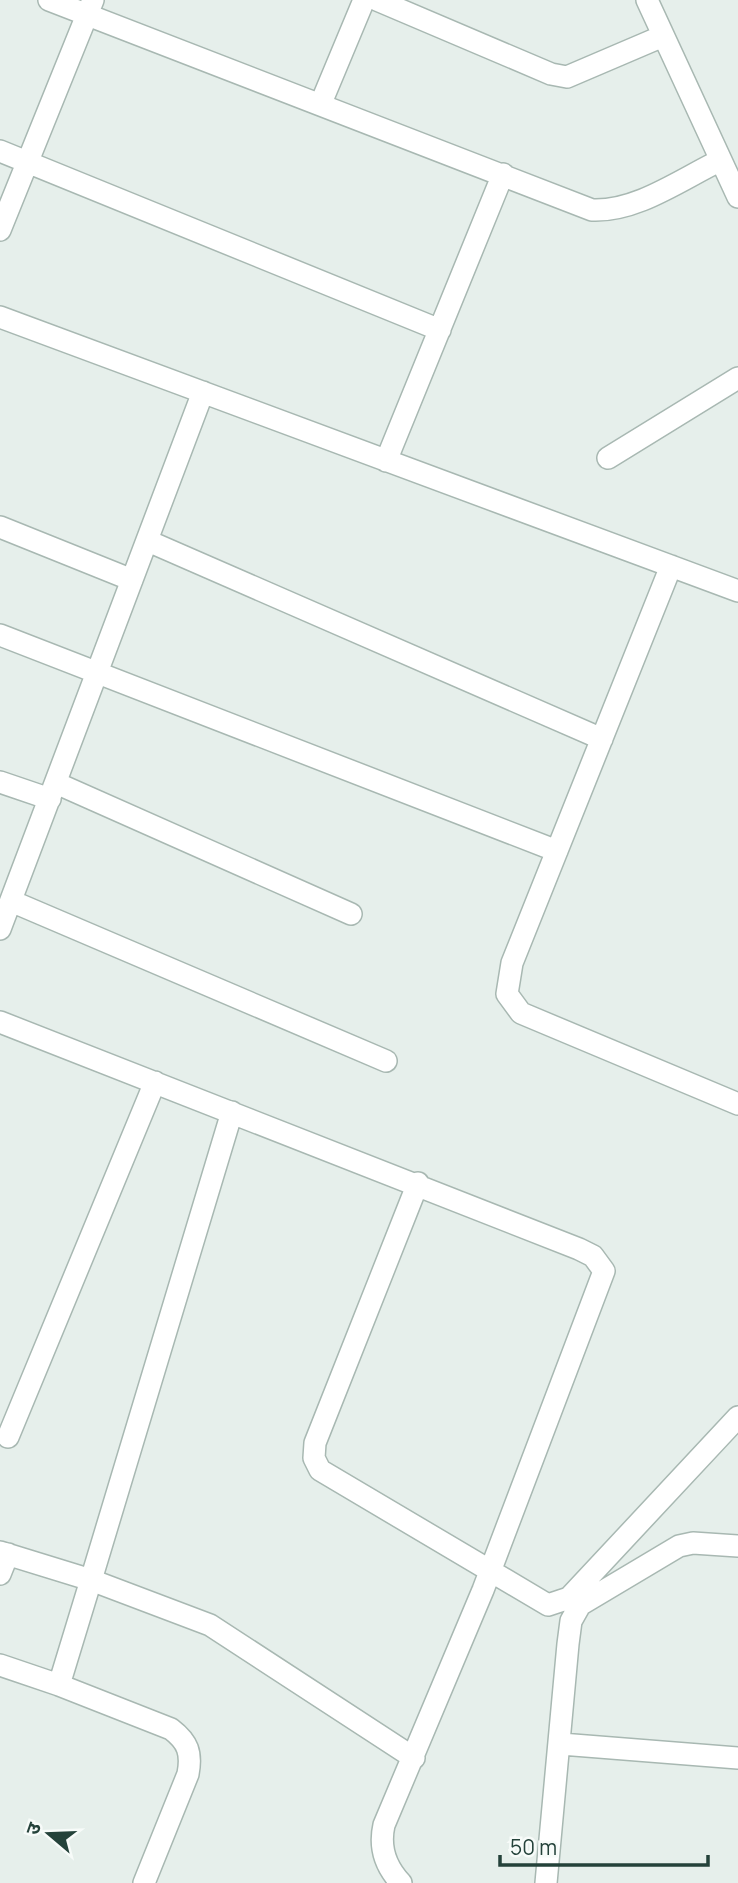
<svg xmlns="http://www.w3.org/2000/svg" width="738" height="1883" font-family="Manrope,'Noto Sans Devanagari',sans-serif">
  <rect width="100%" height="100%" fill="#e6efeb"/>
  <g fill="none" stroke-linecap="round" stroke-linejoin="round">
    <g stroke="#a8b8b2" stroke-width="24">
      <path id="minor" d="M49,0L592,210C636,212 680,180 719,161
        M377,0L551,74L567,77L663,36
        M647,0L738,197
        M321,103L364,0
        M0,151L440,330
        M0,230L93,0
        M0,317L738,591
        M608,458L738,378
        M386,461L503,174
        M0,527L132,580
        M148,541L602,739
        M671,566L512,963L507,994L521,1013L738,1104
        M0,635L557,851
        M0,782L50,799
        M56,783L351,914
        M11,901L386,1061
        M0,929L203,392
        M0,1022L579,1249L593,1256L604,1271L483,1590L384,1825C379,1847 385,1866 401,1883
        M232,1112L91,1580L210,1625L414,1758
        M418,1183L315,1443L314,1458L320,1470L548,1605L569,1598L738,1417
        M8,1437L155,1082
        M0,1552L91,1580L59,1685L171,1729C188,1742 192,1753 188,1774L144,1883
        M0,1574L8,1554
        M0,1665L59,1685
        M561,1744L738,1758
        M546,1883L568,1644L571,1621L580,1605L679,1546L693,1543L738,1546"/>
    </g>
    <use href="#minor" stroke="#fff" stroke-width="21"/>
  </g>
  <g transform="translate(49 1834) rotate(289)" stroke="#f7fbf9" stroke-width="5" paint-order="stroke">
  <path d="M0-5L12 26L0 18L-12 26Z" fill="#24423a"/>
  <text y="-10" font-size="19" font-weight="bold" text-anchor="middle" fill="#24423a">उ</text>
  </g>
  <path d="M500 1855v10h208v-10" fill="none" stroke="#24423a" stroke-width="3.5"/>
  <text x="510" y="1855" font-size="21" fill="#24423a" stroke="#f7fbf9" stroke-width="5" paint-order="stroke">50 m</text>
</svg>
